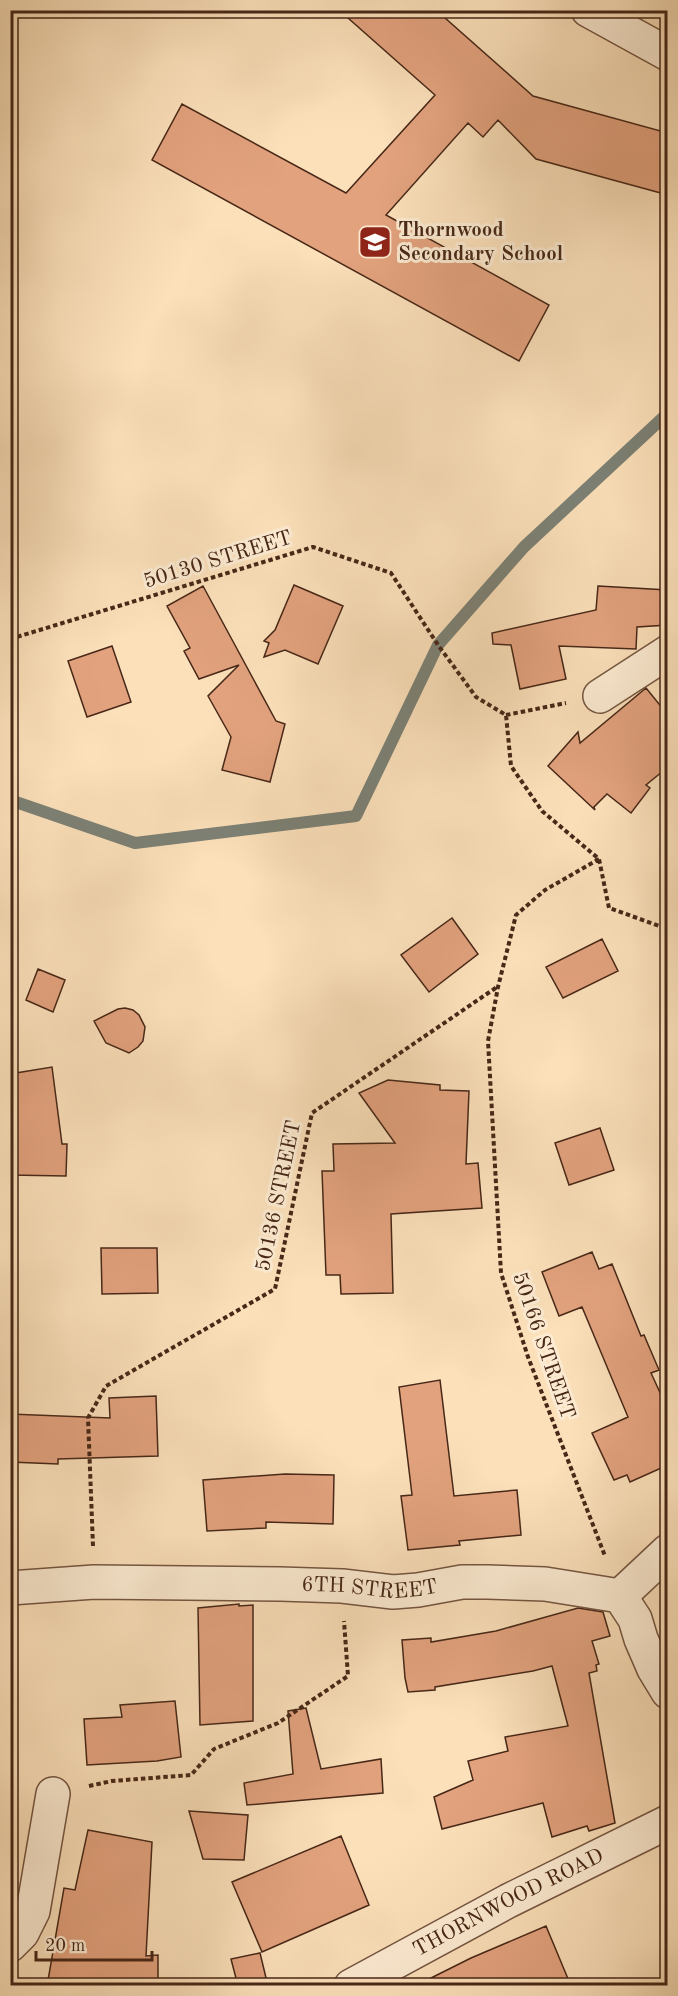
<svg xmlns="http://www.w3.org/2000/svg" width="678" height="1996" font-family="'Old Standard TT',serif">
  <rect width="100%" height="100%" fill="#fbe0ba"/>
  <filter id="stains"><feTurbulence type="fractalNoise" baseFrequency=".00333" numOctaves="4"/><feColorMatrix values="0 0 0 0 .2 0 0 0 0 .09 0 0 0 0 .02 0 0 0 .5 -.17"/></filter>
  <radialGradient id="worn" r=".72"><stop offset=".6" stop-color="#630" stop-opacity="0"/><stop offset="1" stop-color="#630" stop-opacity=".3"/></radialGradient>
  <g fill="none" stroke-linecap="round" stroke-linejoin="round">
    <path stroke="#7c8175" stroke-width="12" d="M10,800L135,843L356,816L438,645L524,547L668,413"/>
  </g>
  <path fill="#e2a27e" stroke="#472717" stroke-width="1.5" d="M339,10H436L533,96L668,133V195L536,159L498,120L483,137L468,123L386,215L549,305L519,361L152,160L182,104L346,193L435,95Z
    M294,585L343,606L318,664L285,650L264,657L269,643L264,641L275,630Z
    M203,586L276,721L285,724L270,782L222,770L231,737L208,696L239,665L199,679L184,651L190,648L167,606Z
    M598,586L668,590V625L637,627L636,649L559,646L566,679L520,689L511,645L493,644L492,633L596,610Z
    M112,646L131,702L87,717L68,661Z
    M646,688L668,715V767L646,785L650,788L631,813L607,794L594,807L595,810L548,766L578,732L580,743Z
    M452,918L478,954L429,992L401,955Z
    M602,939L618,971L563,998L546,967Z
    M38,969L65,980L53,1012L26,1000Z
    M125,1008L133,1010L139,1015L145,1027L143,1041L138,1047L129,1053L106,1043L94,1021L118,1009Z
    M52,1067L62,1144H67L66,1176L10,1175V1074Z
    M388,1080L440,1085V1090L469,1091L466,1164L478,1163L482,1208L391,1214L393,1293L341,1294L340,1275H326L322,1171H334L333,1144L395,1143L359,1093Z
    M600,1128L614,1170L569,1185L555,1143Z
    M101,1248H157L158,1293L102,1294Z
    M592,1252L599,1269L612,1264L641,1336L644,1335L659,1370L651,1373L668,1410V1465L630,1482L627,1475L614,1480L592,1433L628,1417L582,1307L559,1316L542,1272Z
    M440,1380L454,1496L517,1490L521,1535L459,1541L460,1545L408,1550L401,1496L412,1495L399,1387Z
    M156,1396L158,1456L58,1459V1464L10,1462V1414L110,1418L109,1398Z
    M285,1474L334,1475L333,1524L266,1522V1528L207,1531L203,1480Z
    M239,1604V1606L253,1605V1721L200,1725L198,1608Z
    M578,1608L603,1612L610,1636L592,1641L599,1664L596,1665L597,1671L589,1673L615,1823L589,1831L587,1826L552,1837L543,1803L442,1829L434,1797L473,1780L468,1761L508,1751L505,1737L568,1726L552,1666L533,1671L435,1687V1690L408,1692L405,1678L402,1640L431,1638V1642L496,1631Z
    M175,1701L181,1757L157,1761L87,1765L84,1719L122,1717L120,1705Z
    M306,1708L321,1769L381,1759L383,1793L247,1805L244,1783L293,1774L288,1711Z
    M189,1811L248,1815L244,1860L203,1859Z
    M88,1830L152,1842L146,1956L158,1955V1986H47L64,1888L75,1890Z
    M341,1836L369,1905L262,1952L232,1882Z
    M546,1926L571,1986H415L471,1958Z
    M260,1953L268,1986H238L231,1959Z"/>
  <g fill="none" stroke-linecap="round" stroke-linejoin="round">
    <g stroke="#745540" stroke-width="36">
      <g id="minor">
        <path d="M588,10L668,54"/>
        <path d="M600,696L668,652"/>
        <path id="s1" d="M10,1588L94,1582L280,1584L342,1586L393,1592L418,1590L462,1582H487L545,1584L620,1596L635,1619L641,1639L654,1669L668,1692"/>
        <path d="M620,1596L668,1551"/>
        <path d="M10,1945L22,1933L33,1911L53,1794"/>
        <path id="s2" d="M351,1986L508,1901L668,1822"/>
      </g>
    </g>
    <path stroke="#472717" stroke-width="4" stroke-dasharray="4.5 3" stroke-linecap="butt" d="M10,639L313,547L391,573L438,645L476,697L506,715L511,766L542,811L599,859L609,908L668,929
      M506,715L566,703
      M599,859L545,890L516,915L498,987L488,1041L501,1273L528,1357L605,1556
      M93,1546L88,1418L106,1386L275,1289L312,1113L497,987
      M89,1786L112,1781L191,1775L214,1749L278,1723L348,1676L344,1621"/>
    <use href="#minor" stroke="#fcebd2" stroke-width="33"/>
  </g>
  <defs>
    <g id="school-square" transform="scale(1.725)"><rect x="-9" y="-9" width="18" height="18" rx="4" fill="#8f2418" stroke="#fcebd2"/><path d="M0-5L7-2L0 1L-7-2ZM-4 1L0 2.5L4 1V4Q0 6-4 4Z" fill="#fff"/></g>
  </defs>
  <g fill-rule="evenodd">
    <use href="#school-square" x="375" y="242"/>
  </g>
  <g text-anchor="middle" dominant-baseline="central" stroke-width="6" stroke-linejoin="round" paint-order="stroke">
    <g font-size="21" font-weight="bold" fill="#472717" stroke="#fcebd2" text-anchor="start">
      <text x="398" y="230">Thornwood<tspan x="398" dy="24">Secondary School</tspan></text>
    </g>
    <g font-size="21" fill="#472717" stroke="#fcebd2">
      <text transform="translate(218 560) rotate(-17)">50130 STREET</text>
      <text transform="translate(279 1196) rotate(-78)">50136 STREET</text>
      <text transform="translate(543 1346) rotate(71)">50166 STREET</text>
      <text stroke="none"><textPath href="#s1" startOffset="360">6TH STREET</textPath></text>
      <text stroke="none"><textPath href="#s2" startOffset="178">THORNWOOD ROAD</textPath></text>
    </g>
  </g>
  <rect width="678" height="1996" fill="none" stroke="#fbe0ba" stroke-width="36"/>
  <rect x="12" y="12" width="654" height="1972" fill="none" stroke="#472717" stroke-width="3"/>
  <rect x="18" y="18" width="642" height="1960" fill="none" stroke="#472717" stroke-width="1.5"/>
  <path d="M36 1951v9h116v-9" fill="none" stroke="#472717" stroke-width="3"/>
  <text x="45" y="1951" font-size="18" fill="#472717" stroke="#fcebd2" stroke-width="4.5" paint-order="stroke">20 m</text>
  <rect width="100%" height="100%" filter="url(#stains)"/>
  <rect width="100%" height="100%" fill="url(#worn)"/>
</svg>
